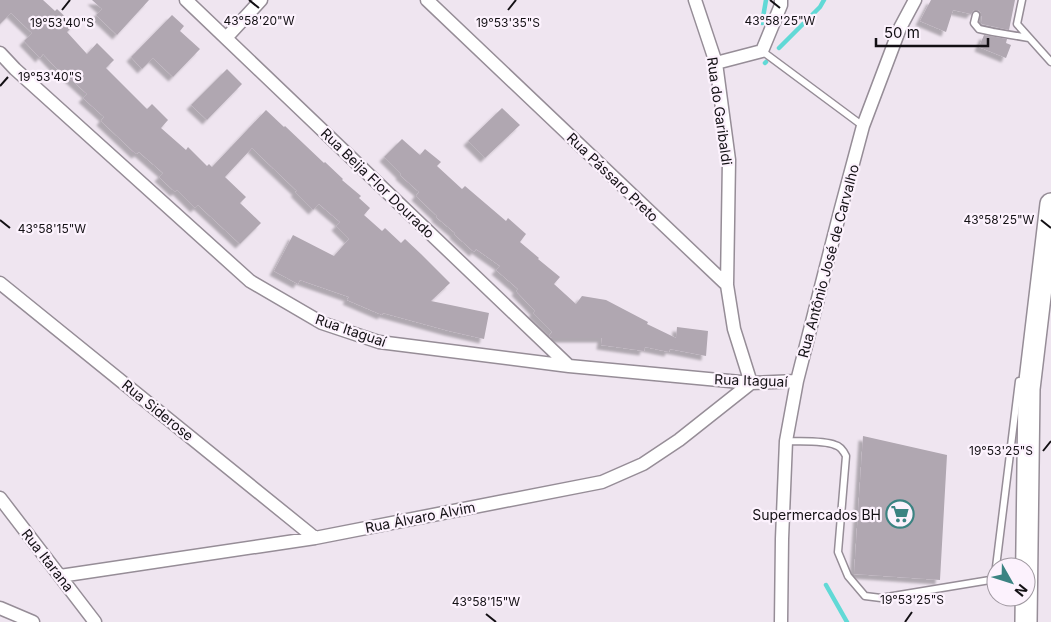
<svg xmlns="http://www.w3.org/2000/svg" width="1051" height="622" font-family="Inter,sans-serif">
  <defs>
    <filter id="shadow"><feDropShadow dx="-4.5" dy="4.5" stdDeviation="1" flood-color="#0004"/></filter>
  </defs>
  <rect width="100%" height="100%" fill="#efe5f0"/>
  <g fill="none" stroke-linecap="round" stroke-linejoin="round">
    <path stroke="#61d9d6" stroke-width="4.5" d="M762,23L766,0
      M779,48L820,7L824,0
      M765,63L766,62
      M826,585L847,622"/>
  </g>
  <path fill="#b0a7b1" filter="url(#shadow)" d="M0,0H43L55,11L57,9L74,25L67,32L87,54L97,43L114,60L106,68L147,109L152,104L168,120L161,128L186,150L188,147L207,166L209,164L212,167L266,110L284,127L285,126L324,163L325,162L343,179L342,180L361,196L359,198L370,208L364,215L382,231L385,228L401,243L405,239L421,254L450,283L431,301L489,313L484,339L449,331L383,313L382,315L347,300L349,297L300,280L298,284L274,271L293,235L334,256L349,239L336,226L340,222L319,204L313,210L295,192L297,191L252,148L225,177L246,197L240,203L261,223L240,244L198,205L195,208L177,190L175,192L159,177L163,173L139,152L136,154L101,121L104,117L83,98L87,94L61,70L59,71L43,54L40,58L24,41L32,33L11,13L0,24Z
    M92,0H149L117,35L96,15L102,9Z
    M931,0H1015L1009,30L982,24L981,23L982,16H981V13L978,10H974L971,14L953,10L946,32L920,21Z
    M172,15L184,26L180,31L200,49L173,77L153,58L142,69L131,57Z
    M984,35L1007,39L1006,43L1011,45L1006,58L979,47Z
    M227,69L242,84L207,120L191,105Z
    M502,108L520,125L485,158L468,141Z
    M402,139L420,155L425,149L441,162L437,166L462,189L465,186L506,221L508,218L526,234L520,242L539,258L538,259L560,277L554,284L576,304L582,296L606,300L648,322L647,324L676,338L677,327L708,331L706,356L670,349L669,352L645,347L644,351L601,345L602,338H552L549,336L552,332L533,313L535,311L516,291L518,289L496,270L500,266L476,249L474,252L454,234L455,233L436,217L437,216L416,196L419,192L400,175L401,174L384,157Z
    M863,436L947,455L940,580L854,574Z"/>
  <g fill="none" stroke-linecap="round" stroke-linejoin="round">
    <g stroke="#968d97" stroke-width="9">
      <path id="lane" d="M1022,0L1017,24L1051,62
        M976,15L974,23L979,29L993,32L1029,38
        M762,51L863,126
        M786,441C799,442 823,440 835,445C840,446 844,452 846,456L838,552L848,576L865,596L881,598L996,579
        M996,567L1019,381"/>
    </g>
    <g stroke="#968d97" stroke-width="15">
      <path id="street" d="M186,0L569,366
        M427,0L727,285
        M226,38L261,0
        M0,53L15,69L250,281L322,323L379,342L569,366L751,383L797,381
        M716,63L762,51L781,5V0
        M0,283L315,538
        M0,498L95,622
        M60,576L315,538L602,482L643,464L679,440L751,383L734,329L727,285L729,160L716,63L695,0
        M0,608L33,622
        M781,622L782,539L786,441L797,381L840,212L863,126L900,28L915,0"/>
    </g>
    <g stroke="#968d97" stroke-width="24">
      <path id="primary" d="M1026,622L1029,389L1051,204"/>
    </g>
    <use href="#lane" stroke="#fff" stroke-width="6"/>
    <use href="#street" stroke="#fff" stroke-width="12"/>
    <use href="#primary" stroke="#fff" stroke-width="21"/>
  </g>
  <path fill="none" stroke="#131014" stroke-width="2" d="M249,0L259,8M770,0L780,8M62,10L70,0M508,10L516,0M0,86L8,77M0,220L10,228M1041,220L1051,228M1043,451L1051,441M486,614L496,622M905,622L912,612"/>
  <defs>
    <g id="supermarket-ring" transform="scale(1.4375)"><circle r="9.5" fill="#fcf2fd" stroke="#3b8382" stroke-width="1.5"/><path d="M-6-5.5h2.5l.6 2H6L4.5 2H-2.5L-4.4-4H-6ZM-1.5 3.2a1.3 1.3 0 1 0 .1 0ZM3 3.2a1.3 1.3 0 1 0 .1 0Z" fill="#3b8382"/></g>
  </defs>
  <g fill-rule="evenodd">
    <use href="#supermarket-ring" x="900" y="514"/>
  </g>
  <g text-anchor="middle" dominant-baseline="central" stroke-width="4.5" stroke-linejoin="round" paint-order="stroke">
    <g font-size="14" fill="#131014" stroke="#fcf2fd">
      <text transform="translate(720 111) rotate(82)">Rua do Garibaldi</text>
      <text transform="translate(613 177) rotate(44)">Rua Pássaro Preto</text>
      <text transform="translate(378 183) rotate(44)">Rua Beija Flor Dourado</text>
      <text transform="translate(828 261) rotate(-75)">Rua Antônio José de Carvalho</text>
      <text transform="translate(351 330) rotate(19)">Rua Itaguaí</text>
      <text transform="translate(751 380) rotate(2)">Rua Itaguaí</text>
      <text transform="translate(158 410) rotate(39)">Rua Siderose</text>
      <text transform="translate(420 517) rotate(-11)">Rua Álvaro Alvim</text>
      <text transform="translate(48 560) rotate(52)">Rua Itarana</text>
    </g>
    <g font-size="14" fill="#131014" stroke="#fcf2fd" text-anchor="end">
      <text x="881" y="514">Supermercados BH</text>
    </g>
  </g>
  <g font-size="12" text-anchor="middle" fill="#131014" stroke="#fcf2fd" stroke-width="4.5" stroke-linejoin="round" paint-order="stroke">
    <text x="259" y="25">43°58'20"W</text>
    <text x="780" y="25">43°58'25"W</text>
    <text x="62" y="27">19°53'40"S</text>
    <text x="508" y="27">19°53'35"S</text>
    <text x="50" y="81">19°53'40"S</text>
    <text x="999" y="224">43°58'25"W</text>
    <text x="52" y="233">43°58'15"W</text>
    <text x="1001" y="455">19°53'25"S</text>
    <text x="912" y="604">19°53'25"S</text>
    <text x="486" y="606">43°58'15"W</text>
  </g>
  <g transform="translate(1011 582) rotate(129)"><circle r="24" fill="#fcf2fd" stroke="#9f98a0"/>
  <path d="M0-4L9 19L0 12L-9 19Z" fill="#3b8382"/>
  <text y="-8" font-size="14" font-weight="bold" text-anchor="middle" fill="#131014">N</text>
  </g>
  <path d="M876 38v8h112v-8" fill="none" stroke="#131014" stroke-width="2.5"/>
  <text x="884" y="38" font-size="15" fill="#131014" stroke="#fcf2fd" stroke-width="4" paint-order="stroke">50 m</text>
</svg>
